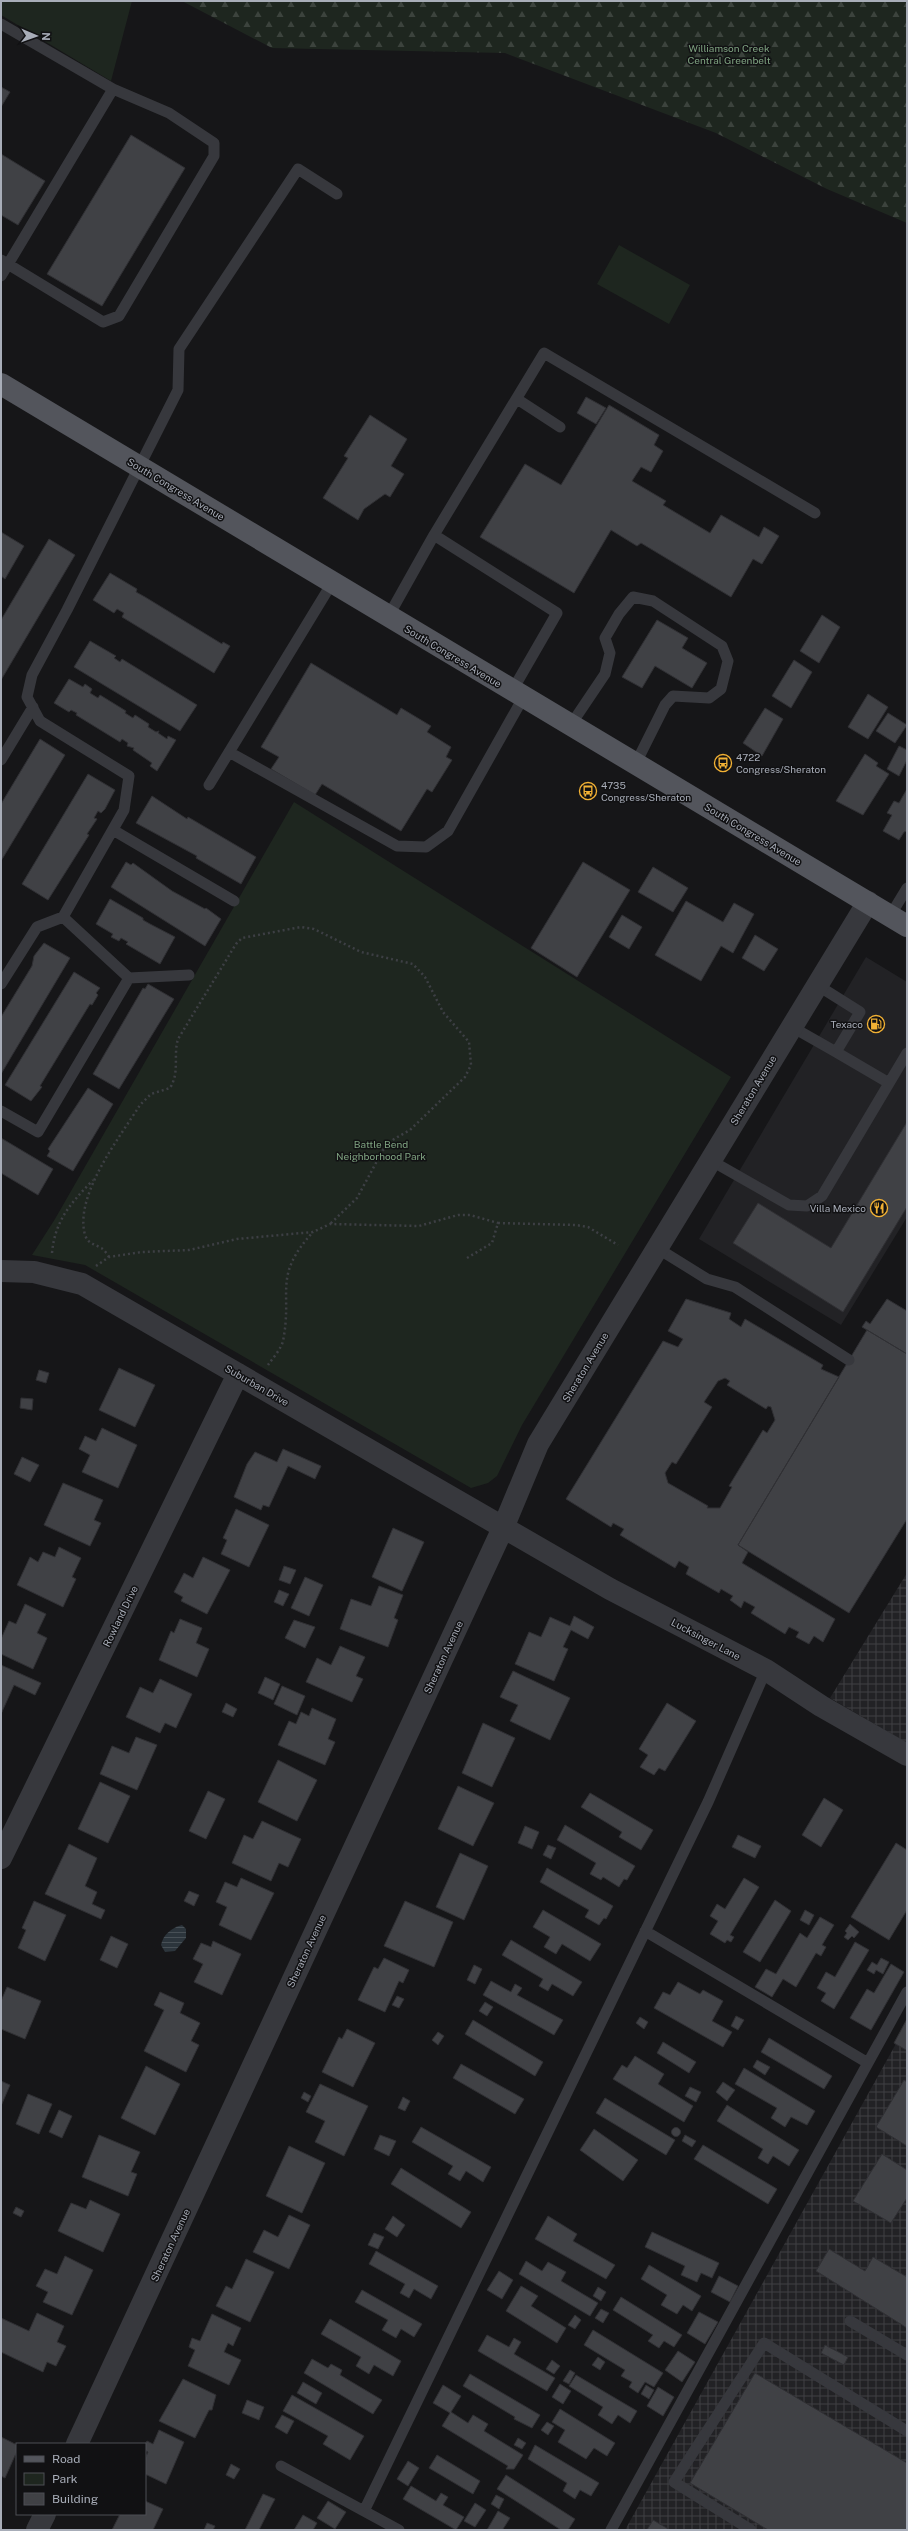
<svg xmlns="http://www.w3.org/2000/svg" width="908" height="2531" font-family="'Public Sans',sans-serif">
  <defs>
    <pattern id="industrial-grid" width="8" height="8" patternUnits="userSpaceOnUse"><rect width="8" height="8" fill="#222225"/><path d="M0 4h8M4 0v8" fill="none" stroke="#3f3f43"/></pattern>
    <pattern id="forest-firs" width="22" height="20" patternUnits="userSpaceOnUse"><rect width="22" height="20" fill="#1e261f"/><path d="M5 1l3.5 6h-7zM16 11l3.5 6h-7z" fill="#3c433d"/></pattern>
    <pattern id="water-rules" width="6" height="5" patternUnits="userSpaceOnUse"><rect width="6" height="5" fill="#2c353c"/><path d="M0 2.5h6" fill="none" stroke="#485056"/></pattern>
  </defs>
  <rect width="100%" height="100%" fill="#161618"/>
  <path fill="#222225" d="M866,957L907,982V1217L841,1325L699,1239Z"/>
  <path fill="url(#industrial-grid)" d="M907,1573V1743L830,1698Z
    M907,2024V2530H625Z"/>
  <path fill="#1e261f" d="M1,1H132L111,81L1,15Z
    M619,245L690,285L669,324L597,284Z
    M294,802L731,1077L522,1425L497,1476L488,1483L471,1488L85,1265L32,1255L55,1219Z"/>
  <path fill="url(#forest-firs)" d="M182,1H907V223L827,189L716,133L505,53L272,48Z"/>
  <path fill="url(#water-rules)" d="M182,1925L186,1929V1938L175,1951L165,1952L161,1945C163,1935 171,1928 182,1925Z"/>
  <path fill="#404145" stroke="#303034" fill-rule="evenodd" d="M1,87L10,92L1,107Z
    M131,135L185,168L102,306L47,274Z
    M1,154L45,181L18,225L1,215Z
    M586,397L606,408L596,424L577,413Z
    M609,405L659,435L654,445L663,451L651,472L641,467L632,481L666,501L663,505L710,533L721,515L759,537L764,527L779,536L762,564L753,559L731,597L641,543L637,546L611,530L574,593L480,537L525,464L561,485Z
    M370,415L407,439L391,466L404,474L390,497L385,494L364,509L358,520L323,498L348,458L344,456Z
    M1,532L24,546L5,579L1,576Z
    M49,539L75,555L1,680V620Z
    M110,573L137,589L136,592L145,597L222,644L223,642L230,646L214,673L122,617L124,613L117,609L114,613L93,600Z
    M822,615L840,627L819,663L800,651Z
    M657,620L688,638L682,648L707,663L692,688L655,666L642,688L622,677Z
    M90,641L116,656L114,658L120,662L122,659L197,705L180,731L74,667Z
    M794,660L812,672L791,708L772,696Z
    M311,663L397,715L401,708L431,726L427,732L451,747L446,757L452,760L432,792L427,789L401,831L322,784L315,795L271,769L279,757L261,747Z
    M69,679L83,687L85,684L92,689L90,693L98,698L100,695L126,711L125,713L133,718L135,715L149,724L148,727L156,732L159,731L158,733L167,739L168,736L176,740L157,771L150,766L152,763L133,750L134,748L127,746L128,743L122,739L120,742L76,715L77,713L71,710L69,712L54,703Z
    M868,694L888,707L868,739L848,727Z
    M765,708L783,719L762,756L743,743Z
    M888,713L907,725L895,743L876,731Z
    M40,739L65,755L1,861V804Z
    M899,746L907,750V760L899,776L887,769Z
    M865,754L878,763L876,766L889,774L863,815L836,801Z
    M88,774L115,790L105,809L101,813L98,811L94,818L97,819L87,834L89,835L48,900L22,884Z
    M907,789V831L904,832L899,840L883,831L892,815L887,813L894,801L899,803Z
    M152,796L187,819L188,817L256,857L241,884L196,858L197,856L136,823Z
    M126,862L131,865L133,863L172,891L205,909L206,908L221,919L205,946L111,887Z
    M583,862L630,890L577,977L531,948Z
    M653,867L688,888L673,912L638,892Z
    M110,899L143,918V920L150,924L175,937L160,964L126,944L128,942L121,938L119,941L111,937L113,934L96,924Z
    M686,901L723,922L734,903L754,914L733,953L721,946L701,981L655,955Z
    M622,915L642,927L629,949L609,937Z
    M755,935L778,949L764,971L742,958Z
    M44,943L70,958L1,1074V1017L32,966L34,956Z
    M74,972L100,988L96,993L98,995L92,1005L90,1004L40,1086L42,1087L31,1101L5,1085Z
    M148,984L174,999L119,1089L93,1074L143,988L145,989Z
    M88,1088L113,1104L73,1171L47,1156L50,1151L48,1149Z
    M907,1122V1207L843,1312L733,1243L758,1203L831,1248Z
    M1,1138L53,1169L38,1195L1,1173Z
    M686,1299L731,1313L729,1319L741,1327L745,1319L823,1365L821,1369L839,1377L738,1545L748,1552L742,1563L835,1619L823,1642L814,1636L809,1644L796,1637L799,1632L789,1627L785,1634L751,1613L755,1607L744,1601L741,1608L730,1600L733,1596L721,1589L719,1593L686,1574L689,1567L679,1561L675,1568L620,1535L624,1529L613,1523L611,1527L566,1499L663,1341L678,1347L683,1339L668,1331ZM725,1378L730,1381L727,1385L766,1409L768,1406L771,1407L775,1420L767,1433L763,1430L729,1486L732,1487L720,1508H707L708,1506L668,1483L665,1473L672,1462L676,1464L712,1407L704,1402L718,1381Z
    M887,1299L907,1311V1354L862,1327L866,1321L870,1324Z
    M867,1330L907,1354V1519L849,1613L738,1545Z
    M119,1368L155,1385L135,1427L99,1410Z
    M39,1370L49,1373L46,1383L36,1380Z
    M21,1398L33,1399L32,1410L20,1408Z
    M102,1428L137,1445L118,1488L82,1472L90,1455L79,1449L85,1436L96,1441Z
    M283,1449L321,1466L315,1479L288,1466L269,1507L263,1505L261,1510L234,1497L247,1464L255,1452L277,1462Z
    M22,1457L39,1465L30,1482L14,1474Z
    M63,1483L103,1500L94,1520L101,1523L90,1546L44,1525Z
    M236,1509L269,1525L249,1567L221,1554L227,1540L223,1538Z
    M393,1528L424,1542L402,1591L372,1577Z
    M59,1547L81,1558L72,1577L76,1579L63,1607L17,1585L30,1557L38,1562L43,1552L55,1557Z
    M203,1557L230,1570L207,1614L181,1601L183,1597L174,1592L184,1573L193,1578Z
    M284,1566L296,1570L290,1584L279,1580Z
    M305,1577L323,1585L309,1616L291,1608Z
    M379,1586L403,1595L394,1618L398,1620L388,1647L340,1629L351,1599L371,1606Z
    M279,1590L289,1594L283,1606L274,1602Z
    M25,1604L46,1614L37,1633L47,1638L33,1669L1,1654V1639L9,1621L16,1624Z
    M574,1616L594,1627L588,1639L571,1630L563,1647L568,1649L554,1681L515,1664L529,1632L541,1637L550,1617L570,1626Z
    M180,1619L202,1628L196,1643L209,1649L197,1677L159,1660L171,1631L174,1633Z
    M294,1620L315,1627L305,1648L285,1638Z
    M340,1646L365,1657L356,1676L363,1679L352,1702L306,1682L317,1658L331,1665Z
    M1,1665L41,1683L35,1695L14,1685L1,1714Z
    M513,1671L570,1698L550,1740L510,1721L518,1705L500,1697Z
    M265,1677L280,1684L273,1700L258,1693Z
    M160,1679L192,1694L176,1728L165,1723L160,1733L126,1717L140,1687L153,1693Z
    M282,1686L305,1696L297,1715L274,1704Z
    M226,1703L237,1709L233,1717L222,1712Z
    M667,1703L696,1721L665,1771L659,1768L654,1775L640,1767L648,1755L639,1749Z
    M312,1708L336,1719L328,1739L335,1742L325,1765L278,1745L289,1721L296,1724L301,1712L309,1716Z
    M483,1723L515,1738L492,1787L462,1773Z
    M136,1737L157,1745L137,1790L100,1774L112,1746L129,1753Z
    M278,1760L317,1780L297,1821L258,1802Z
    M100,1782L130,1796L108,1843L78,1829Z
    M458,1786L494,1803L473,1846L438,1829Z
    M208,1791L225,1799L206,1839L189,1831Z
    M590,1793L653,1830L641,1850L619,1837L622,1832L581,1807Z
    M824,1798L843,1810L821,1847L802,1835Z
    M262,1821L301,1839L288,1867L279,1863L271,1881L232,1863L244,1835L253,1839Z
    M565,1825L635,1866L627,1880L624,1879L619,1887L603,1877L601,1880L590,1874L596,1863L557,1840Z
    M525,1826L539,1832L532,1849L518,1843Z
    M738,1835L761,1846L755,1858L732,1847Z
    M896,1843L907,1850V1910L889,1940L851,1917Z
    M69,1844L97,1858L85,1886L97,1892L92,1904L105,1910L101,1919L45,1894Z
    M548,1845L556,1848L551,1859L543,1855Z
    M460,1853L488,1866L464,1920L436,1907Z
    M547,1868L613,1906L606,1919L604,1918L599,1925L585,1917L589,1910L540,1882Z
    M241,1878L274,1893L251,1940L219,1925L227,1907L216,1902L225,1882L237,1887Z
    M744,1878L759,1887L730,1935L734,1937L731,1942L727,1940L725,1943L710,1934L718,1921L710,1916L717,1904L725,1909Z
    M189,1891L199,1895L194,1906L184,1901Z
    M775,1900L791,1911L760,1962L743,1952Z
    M34,1901L66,1915L45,1961L18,1948L26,1930L22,1928Z
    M405,1901L453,1922L434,1967L384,1946Z
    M543,1910L601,1944L590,1961L562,1944L556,1954L544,1947L550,1937L533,1927Z
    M805,1910L814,1915L809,1925L800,1920Z
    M820,1917L834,1925L822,1945L826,1947L821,1956L816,1953L796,1987L783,1979L772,1997L755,1987L766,1969L776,1974L800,1933L807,1938Z
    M850,1924L859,1932L854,1938L852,1936L848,1940L844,1937L847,1933L845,1931Z
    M111,1936L128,1944L117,1968L100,1960Z
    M511,1940L582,1982L573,1996L552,1984L548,1991L539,1986L543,1979L502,1955Z
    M213,1941L241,1954L222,1995L194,1982L203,1964L193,1959L201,1943L211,1947Z
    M855,1942L869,1950L834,2009L821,2001L826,1993L817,1988L826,1972L835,1977Z
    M384,1958L409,1970L403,1983L399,1981L385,2012L358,2000L374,1967L378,1969Z
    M881,1958L889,1962L883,1974L876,1970L874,1974L867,1970L872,1962L877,1965Z
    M891,1964L904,1972L871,2030L850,2018L867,1989L874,1993Z
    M474,1965L482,1969L475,1984L467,1980Z
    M491,1981L511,1992L515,1984L522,1988L517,1995L563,2020L554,2035L483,1995Z
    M678,1982L700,1994L703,1990L723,2001L712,2021L732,2032L723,2047L654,2008L663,1992L670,1995Z
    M7,1987L41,2001L25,2039L1,2029V2001Z
    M160,1992L184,2003L180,2013L200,2023L191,2041L199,2045L186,2072L144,2051L164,2010L154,2005Z
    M397,1996L404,1999L399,2008L392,2005Z
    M485,2002L493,2007L487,2016L479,2011Z
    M736,2016L744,2020L738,2030L731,2026Z
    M640,2017L648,2022L644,2029L636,2023Z
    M907,2019V2049L906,2050L894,2043Z
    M473,2020L543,2062L535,2076L465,2034Z
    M347,2029L375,2043L353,2087L322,2072L339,2037L342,2039Z
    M438,2032L444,2036L438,2045L432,2040Z
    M769,2038L832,2076L824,2089L761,2052Z
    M663,2042L696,2062L689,2073L657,2053Z
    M635,2056L664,2074L658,2084L693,2106L684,2122L613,2079L622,2065L627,2068Z
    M757,2060L770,2067L765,2075L753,2067Z
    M461,2064L524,2099L515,2114L453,2078Z
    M146,2066L180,2084L155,2135L121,2118Z
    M744,2068L815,2111L807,2125L791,2117L785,2127L771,2118L777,2108L735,2084Z
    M904,2080L907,2082V2146L876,2127Z
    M1,2081L10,2085L1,2106Z
    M723,2082L735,2090L727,2101L716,2092Z
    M320,2084L368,2106L344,2156L315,2142L325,2121L306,2112Z
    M690,2087L701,2092L696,2102L685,2096Z
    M304,2092L311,2096L308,2102L301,2098Z
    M28,2094L52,2104L39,2134L16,2124Z
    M403,2097L410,2101L405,2111L398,2108Z
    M605,2098L675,2140L666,2155L596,2113Z
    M727,2105L799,2150L789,2166L773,2156L768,2164L758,2158L763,2149L717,2121Z
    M59,2110L72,2116L62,2138L49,2132Z
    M421,2127L491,2167L483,2182L466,2171L460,2181L448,2174L453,2166L412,2142Z
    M671.5 2132a4.5 4.5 0 1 1 9 0a4.5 4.5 0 1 1-9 0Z
    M594,2129L638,2160L623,2181L580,2150Z
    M99,2135L140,2152L131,2172L137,2174L128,2196L82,2177Z
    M380,2135L396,2141L389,2156L374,2149Z
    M685,2135L696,2141L692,2147L682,2141Z
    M703,2145L777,2189L768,2204L694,2159Z
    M289,2146L325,2163L302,2213L266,2196Z
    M882,2154L907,2170V2198L891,2223L853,2201Z
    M401,2168L471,2212L461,2228L391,2184Z
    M90,2200L120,2214L103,2252L58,2231L71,2203L86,2209Z
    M16,2207L24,2211L21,2217L13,2213Z
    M289,2215L310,2225L289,2269L253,2252L264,2230L278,2237Z
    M393,2216L405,2225L397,2237L385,2229Z
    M548,2216L577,2234L573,2241L615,2265L606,2279L535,2239Z
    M652,2232L719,2263L712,2278L701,2273L697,2282L681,2275L685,2266L645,2247Z
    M374,2233L384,2237L378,2249L368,2245Z
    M829,2249L865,2271L873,2257L907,2277V2328L816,2271Z
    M376,2251L438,2286L431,2299L414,2289L409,2298L400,2293L405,2284L369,2264Z
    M65,2256L93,2270L72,2315L43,2302L48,2292L36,2286L45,2269L57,2274Z
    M246,2259L274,2272L250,2322L216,2306L226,2286L232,2289Z
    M526,2261L542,2271L548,2262L566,2272L561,2281L598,2303L590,2316L519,2274Z
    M649,2265L701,2296L692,2311L683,2305L677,2314L661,2305L667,2295L641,2279Z
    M499,2271L513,2280L502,2299L487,2290Z
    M719,2276L738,2286L730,2302L711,2292Z
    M521,2286L538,2296L531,2306L566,2328L557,2343L506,2311Z
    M598,2287L606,2292L601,2301L593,2296Z
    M362,2290L422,2324L414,2337L401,2329L396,2338L382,2330L388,2320L355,2302Z
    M621,2297L682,2335L674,2347L664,2341L659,2348L648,2341L653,2335L613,2310Z
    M601,2309L609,2313L603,2323L595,2318Z
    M699,2312L718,2322L705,2344L687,2333Z
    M37,2313L64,2326L57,2342L66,2346L56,2366L47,2362L43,2372L1,2352V2318L29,2331Z
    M212,2314L241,2328L233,2346L228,2343L224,2352L241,2360L229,2385L188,2366L195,2350L189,2347L192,2338L200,2341Z
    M575,2315L581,2320L575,2329L568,2325Z
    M330,2319L401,2361L393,2376L374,2365L369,2374L356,2366L361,2357L321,2334Z
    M593,2330L663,2373L654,2387L645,2382L638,2393L629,2387L632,2382L621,2376L625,2370L584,2345Z
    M487,2335L509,2347L514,2338L521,2342L514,2354L555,2378L547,2391L478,2351Z
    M825,2345L848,2357L844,2365L821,2353Z
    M678,2351L695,2362L682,2382L665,2370Z
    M598,2357L605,2362L600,2370L592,2365Z
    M312,2359L328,2368L331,2364L342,2370L340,2375L382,2400L373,2414L304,2373Z
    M552,2360L560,2366L554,2374L546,2369Z
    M570,2370L575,2373L569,2384L563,2381Z
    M755,2373L907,2463V2530H768L690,2483Z
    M470,2374L540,2415L532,2428L514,2419L515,2417L463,2386Z
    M576,2375L637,2411L630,2423L618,2415L612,2424L598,2415L603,2407L569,2386Z
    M183,2379L216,2395L212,2410H209L195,2438L159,2421Z
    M303,2382L322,2393L316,2404L297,2393Z
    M560,2384L571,2391L563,2404L552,2397Z
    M443,2385L461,2396L451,2412L468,2423L473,2415L488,2424L484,2431L523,2455L514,2469H506L508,2466L442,2426L450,2413L433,2403Z
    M646,2385L654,2390L649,2399L641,2394Z
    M658,2387L674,2397L663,2416L647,2406Z
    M292,2395L364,2436L350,2460L323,2444L328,2436L283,2411Z
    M247,2400L264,2407L259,2420L242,2413Z
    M560,2409L615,2443L607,2456L594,2448L586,2459L558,2442L565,2430L552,2422Z
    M282,2415L294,2421L287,2434L275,2427Z
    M547,2422L554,2426L548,2435L541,2430Z
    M159,2430L184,2442L166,2484L145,2474V2459L148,2452L145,2450V2444L147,2441L153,2444Z
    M1,2437L17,2445V2451L5,2478L1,2476Z
    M518,2438L526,2443L522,2449L514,2445Z
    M535,2445L599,2483L591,2496L580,2490L575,2499L563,2491L567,2483L528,2459Z
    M437,2455L480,2481L473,2494L429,2468Z
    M408,2461L419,2468L408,2486L397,2479Z
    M231,2464L240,2469L234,2479L226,2475Z
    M506,2475L575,2519L568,2530H561L497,2489Z
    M411,2486L436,2501L441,2493L448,2497L443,2505L464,2517L456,2530L403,2499Z
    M263,2494L275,2499L266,2516L259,2530H245Z
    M496,2495L504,2499L499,2509L491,2504Z
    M145,2501L163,2509L153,2530H112L120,2514H145Z
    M328,2501L346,2512L335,2529L317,2518Z
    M475,2503L486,2510L475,2527L464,2521Z
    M498,2511L510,2518L503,2529L505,2530H487Z
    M303,2515L317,2523L313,2530H294Z
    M653,2520L670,2530H647Z
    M207,2523L215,2526L213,2530H204Z"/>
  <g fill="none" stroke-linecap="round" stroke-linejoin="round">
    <path stroke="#3d3f44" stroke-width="2.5" stroke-dasharray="2 3" stroke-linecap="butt" d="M52,1253C55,1220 71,1203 93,1180
      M109,1257C107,1254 104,1249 101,1248C95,1244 88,1244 85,1235C74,1195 120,1137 140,1105L151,1094L170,1088C180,1072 173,1056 178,1039L236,944L242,938L301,927L314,929L361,952L413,964L425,977L443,1012L469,1042L471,1065L465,1077L410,1130L394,1139L383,1150L357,1198L330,1224
      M467,1258L492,1243L498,1223L576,1225L588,1227L618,1245
      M96,1266L109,1257L142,1252L189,1250L237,1239L313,1232L330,1224L419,1226L458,1215H470L498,1223
      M268,1365C273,1358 281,1349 283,1341C293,1291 272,1277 313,1232"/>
    <path stroke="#37383d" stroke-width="11" d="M1,24L113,89L1,276
      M1,260L103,322L119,316L214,156V143L169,113L113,89
      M517,399L560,427
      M434,535L557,613L512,691
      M388,617L434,535L544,353L815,513
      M570,726L605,674L610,653L605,638L619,614L633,597L653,601L722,646L728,661L721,689L709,698L673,696L665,705L635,765
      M229,752L397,846L426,847L448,831L523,698
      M1,760L33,707
      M209,785L332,583
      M113,830L234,901
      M890,916L907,888
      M129,978L189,975
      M1,984L37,927L63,917L124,810L129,776L40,721L27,697L32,675L67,610L178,390L179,349L298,169L337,194
      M792,1027L836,1052L860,1012L817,985
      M836,1052L889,1083
      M1,1111L38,1132L129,978L63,917
      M710,1160L789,1205L807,1206L822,1196L907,1053
      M657,1248L707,1279L735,1287L849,1360
      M645,1931L868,2063
      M850,2321L907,2355
      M281,2466L399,2530
      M364,2511L708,1802L766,1670
      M611,2530L907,1992
      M751,2530L674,2482L764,2343L907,2431"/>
    <path stroke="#37383d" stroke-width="22" d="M1,1271L34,1272L82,1284L610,1589L766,1670L821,1706L907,1755
      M1,1858L238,1374
      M77,2444L503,1528L538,1444L868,902
      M37,2530L45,2514"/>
    <path stroke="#53555c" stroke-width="22" d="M1,384L907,926"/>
  </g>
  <defs>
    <g id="bus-ring" transform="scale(0.9)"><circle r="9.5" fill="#111113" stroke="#f2b134" stroke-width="1.5"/><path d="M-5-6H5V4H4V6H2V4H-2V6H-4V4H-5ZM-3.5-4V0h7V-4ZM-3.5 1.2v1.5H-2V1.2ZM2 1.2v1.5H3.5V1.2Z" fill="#f2b134"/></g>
    <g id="fuel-ring" transform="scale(0.9)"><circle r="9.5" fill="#111113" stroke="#f2b134" stroke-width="1.5"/><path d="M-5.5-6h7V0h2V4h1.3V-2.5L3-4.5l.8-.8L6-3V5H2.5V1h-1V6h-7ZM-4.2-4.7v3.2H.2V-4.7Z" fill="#f2b134"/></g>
    <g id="restaurant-ring" transform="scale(0.9)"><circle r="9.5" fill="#111113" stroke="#f2b134" stroke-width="1.5"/><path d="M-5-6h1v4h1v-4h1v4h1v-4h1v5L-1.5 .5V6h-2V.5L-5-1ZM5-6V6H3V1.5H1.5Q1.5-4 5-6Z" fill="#f2b134"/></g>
  </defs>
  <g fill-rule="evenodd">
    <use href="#bus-ring" x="723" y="763"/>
    <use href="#bus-ring" x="588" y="791"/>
    <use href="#fuel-ring" x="876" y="1024"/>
    <use href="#restaurant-ring" x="879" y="1208"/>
  </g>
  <g text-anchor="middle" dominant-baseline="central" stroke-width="3" stroke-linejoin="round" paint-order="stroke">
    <g font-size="10" fill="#7fa381" stroke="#111113">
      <text x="729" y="48">Williamson Creek<tspan x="729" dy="12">Central Greenbelt</tspan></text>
      <text x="381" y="1144">Battle Bend<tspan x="381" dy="12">Neighborhood Park</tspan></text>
    </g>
    <g font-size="10" fill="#a8adb8" stroke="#111113">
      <text transform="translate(176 489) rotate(31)">South Congress Avenue</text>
      <text transform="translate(453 656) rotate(31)">South Congress Avenue</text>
      <text transform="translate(753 834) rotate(31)">South Congress Avenue</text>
      <text transform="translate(753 1090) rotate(-59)">Sheraton Avenue</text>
      <text transform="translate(585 1367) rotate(-59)">Sheraton Avenue</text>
      <text transform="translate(257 1385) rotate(30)">Suburban Drive</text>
      <text transform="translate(120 1616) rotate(-64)">Rowland Drive</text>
      <text transform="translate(706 1639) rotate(28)">Lucksinger Lane</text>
      <text transform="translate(443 1657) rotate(-65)">Sheraton Avenue</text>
      <text transform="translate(306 1951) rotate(-65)">Sheraton Avenue</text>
      <text transform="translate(170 2245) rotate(-65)">Sheraton Avenue</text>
    </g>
    <g font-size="10" fill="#a8adb8" stroke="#111113" text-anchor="start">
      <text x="736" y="757">4722<tspan x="736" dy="12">Congress/Sheraton</tspan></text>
      <text x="601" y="785">4735<tspan x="601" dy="12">Congress/Sheraton</tspan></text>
      <text x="863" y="1024" text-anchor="end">Texaco</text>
      <text x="866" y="1208" text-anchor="end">Villa Mexico</text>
    </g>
  </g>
  <rect width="908" height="2531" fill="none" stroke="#a8adb8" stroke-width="4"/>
  <rect x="16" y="2443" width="130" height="72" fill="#111113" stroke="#4d4f55"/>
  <rect x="24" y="2456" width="20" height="6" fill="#53555c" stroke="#4d4f55"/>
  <text x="52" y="2463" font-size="12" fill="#a8adb8">Road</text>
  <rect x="24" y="2473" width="20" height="12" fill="#1e261f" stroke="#4d4f55"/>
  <text x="52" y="2483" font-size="12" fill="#a8adb8">Park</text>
  <rect x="24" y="2493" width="20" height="12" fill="#404145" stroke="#4d4f55"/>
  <text x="52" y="2503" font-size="12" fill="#a8adb8">Building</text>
  <g transform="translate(36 36) rotate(92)" stroke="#111113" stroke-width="3" paint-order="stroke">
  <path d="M0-3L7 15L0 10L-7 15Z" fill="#a8adb8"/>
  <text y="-6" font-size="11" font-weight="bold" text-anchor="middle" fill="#a8adb8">N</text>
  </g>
</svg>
